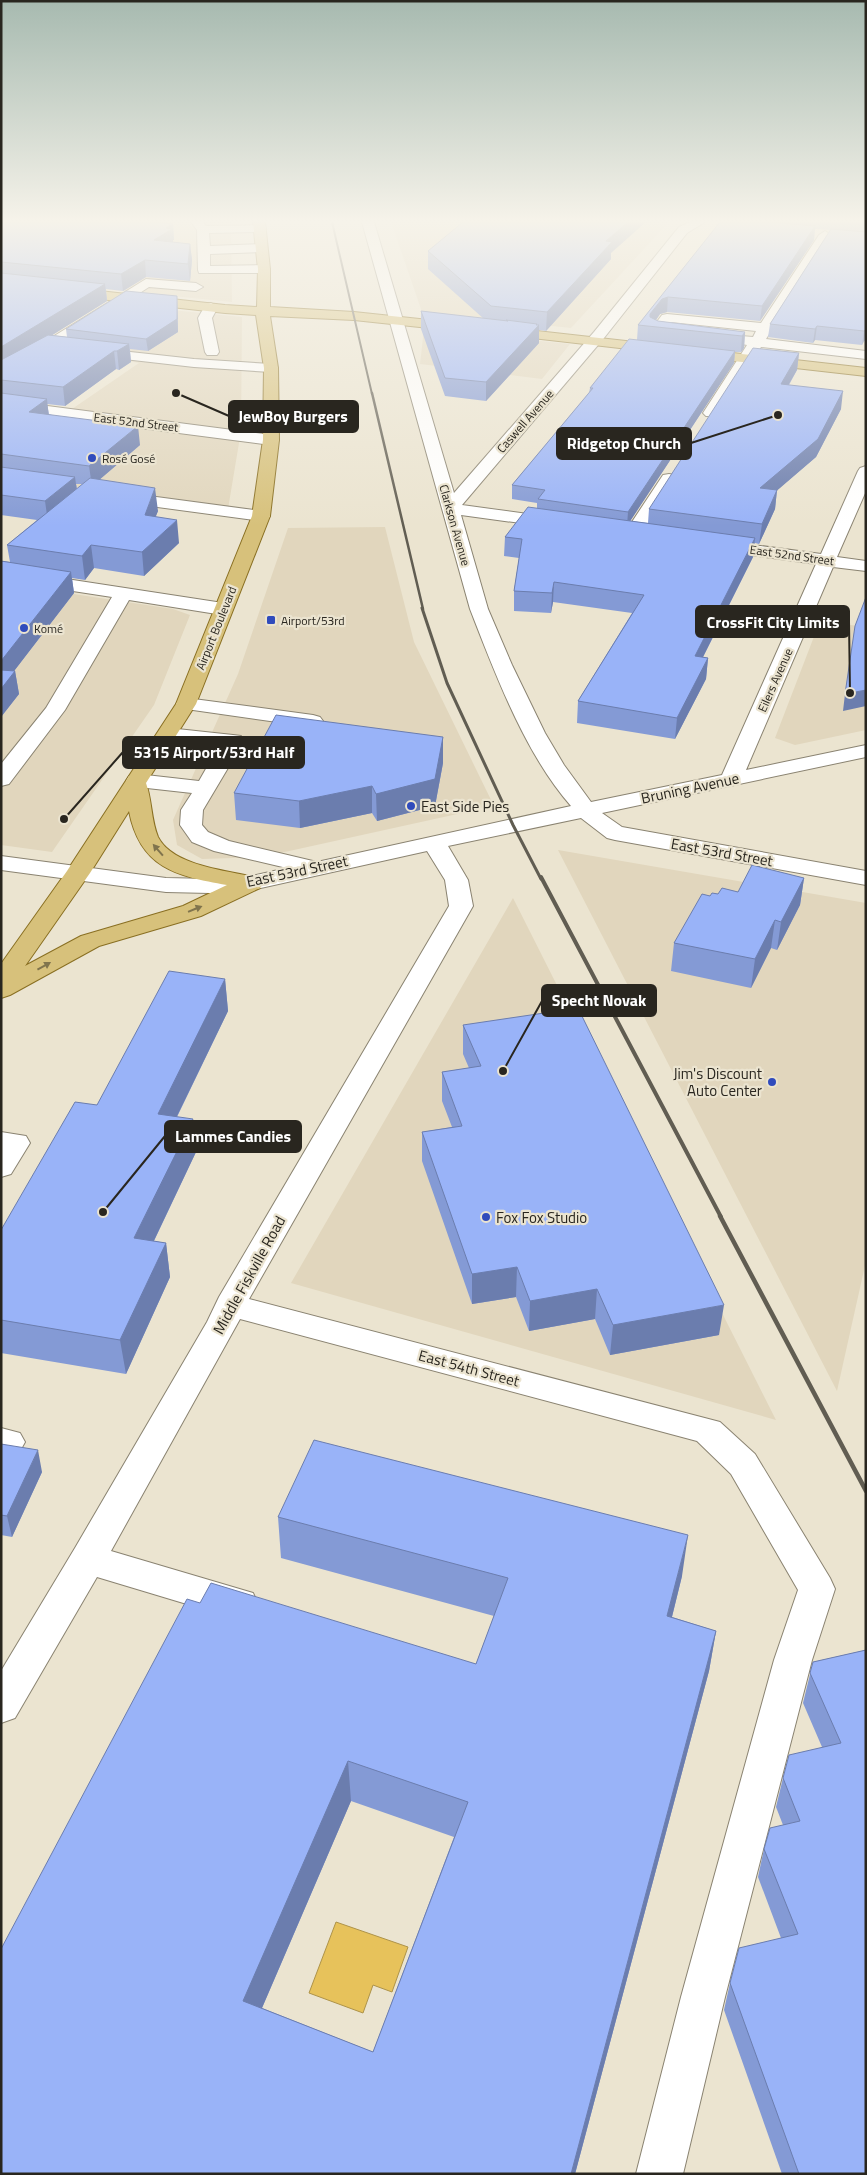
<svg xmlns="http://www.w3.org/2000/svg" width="867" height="2175" font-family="'Titillium Web',sans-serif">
  <rect width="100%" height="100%" fill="#ebe4d0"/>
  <path fill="#e1d6bd" d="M142,222H231L232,302L103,289Z
    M391,222H669L571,328L422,312Z
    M121,305L242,317L241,431L228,509L11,477L1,463L72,409L139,363L61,349Z
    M424,329L570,344L542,379L420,364Z
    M385,527L414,642L493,804L471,811L262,857L202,859L177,845L173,820L238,674L288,528Z
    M1,583L173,609L190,615L154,705L52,852L1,845Z
    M820,621L866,627V730L795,745L775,738Z
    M558,850L866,903V1261L837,1391Z
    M513,898L776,1420L291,1283Z"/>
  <path fill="#e7c25b" stroke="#ae9349" d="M336,1922L408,1947L392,1992L373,1985L363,2013L309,1993Z"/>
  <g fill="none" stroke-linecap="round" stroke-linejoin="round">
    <g stroke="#8a8371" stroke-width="2">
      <path id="minor" d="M191,222H203L206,226L264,225L266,228L260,232L209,233L210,246L261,244L267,248L261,252L210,254V266L264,265L270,269L264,273H199L198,270L197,230Z
        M362,222H374L454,493L594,332L679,227L690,222H705L687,233L604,338L462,505L557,518L563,519L566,523L563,527L557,528L461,515L488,609L512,665L545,733L564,765L591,802L722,775L816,564L716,550L710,549L707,545L710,541L716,540L821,554L858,471L860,468L866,466V491L837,557L866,561V571L833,567L746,770L866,745V757L602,813L622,827L866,871V885L615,840L607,838L581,818L448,846L468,880L473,906L249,1299L720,1422L755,1454L830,1578L835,1589L812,1660L725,1997L683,2174H636L681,1997L774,1660L798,1590L731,1474L697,1441L240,1319L111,1551L253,1593L258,1604L253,1615L240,1620L97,1577L15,1718L1,1723V1671L75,1548L207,1322L219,1297L449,906L445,880L427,851L252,890L210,893L166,892L1,870V856L166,878L210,879L252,876L287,868L214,851L192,842L180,825L181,810L192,793L129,786L126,781L129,776L137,774L199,781L219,746L161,738L157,734L161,730L168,728L233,735L241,736L244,741L203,810L202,825L208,832L229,841L317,862L571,806C525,754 495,673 470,609Z
        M825,231L831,235L766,339L866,351V359L761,347L716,416H706L703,413L747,345L736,343L734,340L741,336L753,337L756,331L671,322L667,328L688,331L690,334L688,337L657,335L650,331L662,315L667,314L761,323L819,235Z
        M146,279L196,283L203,287L196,291L149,287L6,379L1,380V369Z
        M211,303L218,307L212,318L219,352L217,355H207L205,352L198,318L206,304Z
        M94,348L194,359L271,364L276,365L278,368L276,371L271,372L194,367L89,355L87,352L89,349Z
        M1,400L271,435L277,437L279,440L277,443L271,445L1,410Z
        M669,474L675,475L677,479L642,534L639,538L633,539L627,538L624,534L663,475Z
        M119,492L261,511L267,512L270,516L267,520L261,521L113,501L111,497L113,493Z
        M1,569L223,603L230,605L232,609L230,613L223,615L129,600L65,710L9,784L1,786V764L46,708L112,597L1,580Z
        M186,698L313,715L320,717L323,721L320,725L313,727L179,708L176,704L179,700Z
        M1,1132L26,1136L30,1143L11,1174L1,1177Z
        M1,1428L20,1433L25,1442L20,1451L8,1455L1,1454Z"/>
    </g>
    <g stroke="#896f22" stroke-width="2">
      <path id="major" d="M253,222H265L270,269V307L354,312L457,323L464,327L457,331L354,320L270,316L278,368L279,440L270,516L196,704L146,783C152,800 151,820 158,837C173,867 231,871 260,878L264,883L260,888L201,916L99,946L10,995L1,998V964L67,871L176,704L252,516L263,440L264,368L256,315L225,313L1,288V280L225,305L257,307L258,269ZM129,811C140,868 176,876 227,885L183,906L81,936L25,966L90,873Z
        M502,327L866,368V376L497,334L495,331L497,328Z"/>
    </g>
    <use href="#minor" fill="#fff" fill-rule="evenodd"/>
    <use href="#major" fill="#d7c17b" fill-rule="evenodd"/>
    <path stroke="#615d52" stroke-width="2" d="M332,222L372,394"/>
    <path stroke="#615d52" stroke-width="2.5" d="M372,393L423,609"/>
    <path stroke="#615d52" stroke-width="3" d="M422,608L447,683L513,825L541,879"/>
    <path stroke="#615d52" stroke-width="4" d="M541,877L721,1217"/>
    <path stroke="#615d52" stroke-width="4.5" d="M720,1216L866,1491"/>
  </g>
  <path fill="#849ad5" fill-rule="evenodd" d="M1,222L173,224L174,240H173V242L190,244L192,260L190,281L146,277L123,291L106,289L107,301L52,335L67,337L66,329L177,296L178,332L148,351L130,349L131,362L119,370L116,369L65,406L47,404L49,414L140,445L99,480L158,511L155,517L179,543L144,576L94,568L85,580L72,578L74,593L14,671H15L19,694L1,717V561L10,562L7,545L37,520L1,515ZM76,484H82L77,489Z
    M720,222H866V341H864L862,345L815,340L813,343L768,337L770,324L830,230L815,229L814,240L760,321L667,312L660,314L656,320L658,321L745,332L744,348L741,352H735L734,363L630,521L648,523L649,509L799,353L797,370L789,385L841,409L816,457L777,490L775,509L759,544L755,543L753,557L703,657L708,658L706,679L675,739L577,723L578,701L632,613L553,602L551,613L514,611V591L519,558L504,556L505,537L537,508V503L512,499V485L589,393L590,388L637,340L638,325Z
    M428,251L611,253V259L546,331L539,330V343L486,401L445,396L421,329V311L484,319L428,269Z
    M443,763L435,806L377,821L372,813L300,828L236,820L234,793Z
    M804,878L800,905L777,950L771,948L751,988L671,971L674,943L710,896L738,892Z
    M225,979L228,1011L177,1117L196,1152L154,1241L166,1243L170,1277L126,1374L1,1353V1230L97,1105Z
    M463,1025L719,1335L610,1355L595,1319L529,1331L516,1297L472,1304L422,1161V1132L452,1127L442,1101V1072L469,1068L463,1054Z
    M1,1444L42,1472L12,1537L1,1535Z
    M278,1517L682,1576L672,1617L716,1631L709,1671L575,2174H1L200,1603L476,1664L494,1616L281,1558ZM351,1801L454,1837L373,2052L262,2008Z
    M866,1650V2174H782L724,2010L730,1983L781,1938L758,1877L764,1849L783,1825L776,1807L783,1778L822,1747L803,1703L813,1662Z"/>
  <path fill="#6b7dae" d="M628,222H646L611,253V259L546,331L547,312L606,241Z
    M173,224L174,240H173V245L154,240L166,228Z
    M815,226L814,240L760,321L762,306Z
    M190,244L192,260L190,281L188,264Z
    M145,260L146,277L123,291L121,274Z
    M105,284L107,301L1,367V347Z
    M177,296L178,332L148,351L146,339Z
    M668,297L667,312L660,314L651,327L650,314L662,299Z
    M537,324V327L539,325V343L486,401V382Z
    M817,326L815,340L813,343L815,329Z
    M866,329L864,341L862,345L864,331Z
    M745,332L744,348L741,352L742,336Z
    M129,344L131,362L119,370L117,351Z
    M114,351L116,369L65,406L63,387Z
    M735,351L734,363L627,526L628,512Z
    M799,353L797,370L779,401L781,384Z
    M843,391L841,409L816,457L758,507L760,488Z
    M47,399L49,418L29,412Z
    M138,426L140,445L92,486L89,466Z
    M75,477L78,498L48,522L45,501Z
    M155,488L158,511L147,539L145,515Z
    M777,490L775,509L759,544L762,524Z
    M177,520L179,543L144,576L142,552Z
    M755,538L753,557L693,677L695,656Z
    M91,545L94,568L85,580L82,556Z
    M71,572L74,593L1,688V661Z
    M554,582L553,602L551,613L552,593Z
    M708,658L706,679L675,739L677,718Z
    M15,671L19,694L1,717V689Z
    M866,690V706L843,711L845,694Z
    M443,737V763L435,806L377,821L376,794Z
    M372,786V813L300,828L299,801Z
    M804,878L800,905L777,950L781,922Z
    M775,920L771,948L751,988L755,959Z
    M225,979L228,1011L162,1147L158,1114Z
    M193,1119L196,1152L139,1272L134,1238Z
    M166,1243L170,1277L126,1374L120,1340Z
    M517,1267L516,1297L472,1304V1274Z
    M597,1289L595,1319L529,1331L530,1301Z
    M724,1305L719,1335L610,1355L613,1325Z
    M38,1450L42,1472L12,1537L7,1516Z
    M688,1535L682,1576L662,1657L667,1616Z
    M716,1631L709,1671L575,2174H571Z
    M348,1761L351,1801L249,2038L243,2001Z"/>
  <path fill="#99b3f8" stroke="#6b7dae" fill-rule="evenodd" d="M1,222H154L173,224L166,228L172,229L154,240L190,244L188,264L145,260L121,274L1,262Z
    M463,222H628L606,241L612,242L547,312L491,306L428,251Z
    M720,222H770L815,226L762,306L668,297L662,299L650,314V317L658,321L745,332L742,336L638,325Z
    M831,229L866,232V329L864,331L817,326L815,329L770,324Z
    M1,273L105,284L1,347Z
    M126,291L177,296V319L146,339L66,329Z
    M421,311L508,321L506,320L537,324L536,325H539L486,382L445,378Z
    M48,335L129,344L117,351H114L63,387L1,380V360Z
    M629,339L735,351L628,512L538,499L545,490L512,485L593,388H590Z
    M753,348L799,353L781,384L843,391L818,439L760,488L777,490L762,524L649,509Z
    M1,393L47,399L29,412L138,426L89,466L1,454Z
    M1,467L75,477L45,501L1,495Z
    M90,478L155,488L145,515L177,520L142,552L91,545L82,556L7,545Z
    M528,507L755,538L695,656L708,658L677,718L578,701L644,595L554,582L552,593L514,591L522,539L505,537Z
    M1,561L71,572L1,661Z
    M866,597V690L845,694L855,626Z
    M1,670L15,671L1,689Z
    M276,715L443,737L435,779L376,794L372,786L299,801L234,793Z
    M752,865L804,878L781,922L775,920L755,959L674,943L702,894L710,896L712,893L718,894L722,888L738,892Z
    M169,971L225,979L158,1114L193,1119L134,1238L166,1243L120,1340L1,1320V1230L75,1102L97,1105Z
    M578,1008L724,1305L613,1325L597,1289L530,1301L517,1267L472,1274L422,1132L462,1126L442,1072L481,1066L463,1025Z
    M314,1440L688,1535L667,1616L716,1631L571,2174H1V1949L187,1599L200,1603L211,1583L476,1664L508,1578L278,1517ZM348,1761L468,1802L373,2052L243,2001Z
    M1,1444L38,1450L7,1516L1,1515Z
    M866,1650V2174H799L730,1983L739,1948L798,1934L764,1849L770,1828L800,1821L783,1778L789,1755L841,1743L810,1673L813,1662Z"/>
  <defs><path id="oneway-solid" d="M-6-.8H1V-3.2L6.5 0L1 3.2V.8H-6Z" transform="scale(1.25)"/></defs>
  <g fill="#80744d">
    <use href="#oneway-solid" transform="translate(158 850) rotate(-131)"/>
    <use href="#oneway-solid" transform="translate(195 909) rotate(-22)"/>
    <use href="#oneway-solid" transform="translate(44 966) rotate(-29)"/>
  </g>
  <linearGradient id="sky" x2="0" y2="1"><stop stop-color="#a7bab0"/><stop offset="0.42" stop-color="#f6f3ea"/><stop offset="1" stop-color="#f6f3ea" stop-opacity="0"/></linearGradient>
  <rect width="867" height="526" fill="url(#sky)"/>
  <g fill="#304bbc" stroke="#ebe4d0" stroke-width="2">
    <circle cx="92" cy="458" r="5"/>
    <rect x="266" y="615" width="10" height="10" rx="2.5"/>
    <circle cx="24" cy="628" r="5"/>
    <circle cx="411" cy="806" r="5"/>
    <circle cx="772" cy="1082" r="5"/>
    <circle cx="486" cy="1217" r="5"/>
  </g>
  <g text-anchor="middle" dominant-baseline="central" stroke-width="4.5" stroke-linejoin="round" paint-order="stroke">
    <g font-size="12" fill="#29261f" stroke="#ebe4d0">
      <text transform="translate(525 421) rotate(-49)">Caswell Avenue</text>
      <text transform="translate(136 422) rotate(7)">East 52nd Street</text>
      <text transform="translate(455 525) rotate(74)">Clarkson Avenue</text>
      <text transform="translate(792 555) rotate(8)">East 52nd Street</text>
      <text transform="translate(216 628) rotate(-68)">Airport Boulevard</text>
      <text transform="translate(775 680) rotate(-66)">Eilers Avenue</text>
    </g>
    <g font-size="12" fill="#29261f" stroke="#ebe4d0" text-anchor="start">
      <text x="102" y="458">Rosé Gosé</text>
      <text x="281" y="620">Airport/53rd</text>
      <text x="34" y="628">Komé</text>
    </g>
    <g font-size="15" fill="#29261f" stroke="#ebe4d0">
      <text transform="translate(690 788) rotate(-12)">Bruning Avenue</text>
      <text transform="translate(722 852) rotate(10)">East 53rd Street</text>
      <text transform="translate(297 871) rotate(-12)">East 53rd Street</text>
      <text transform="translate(249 1275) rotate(-61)">Middle Fiskville Road</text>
      <text transform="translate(469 1368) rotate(15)">East 54th Street</text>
    </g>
    <g font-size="15" fill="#29261f" stroke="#ebe4d0" text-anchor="start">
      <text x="421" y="806">East Side Pies</text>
      <text x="762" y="1073" text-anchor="end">Jim's Discount<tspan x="762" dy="17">Auto Center</tspan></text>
      <text x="496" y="1217">Fox Fox Studio</text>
    </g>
  </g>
  <path fill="none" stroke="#29261f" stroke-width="2" d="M176 393L229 416M778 415L691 443M850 693L849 622M64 819L123 752M503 1071L542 1001M103 1212L165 1136"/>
  <g fill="#29261f" stroke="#ebe4d0" stroke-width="2">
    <circle cx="176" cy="393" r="5"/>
    <circle cx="778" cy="415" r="5"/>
    <circle cx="850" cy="693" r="5"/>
    <circle cx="64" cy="819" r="5"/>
    <circle cx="503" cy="1071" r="5"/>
    <circle cx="103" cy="1212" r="5"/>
  </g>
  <g fill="#29261f" stroke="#29261f" stroke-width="2">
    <rect x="229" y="401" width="129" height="31" rx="5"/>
    <rect x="557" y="428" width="134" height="31" rx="5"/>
    <rect x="696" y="606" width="153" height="31" rx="5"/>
    <rect x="123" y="737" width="181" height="31" rx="5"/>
    <rect x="542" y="985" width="114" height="31" rx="5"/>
    <rect x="165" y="1121" width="136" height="31" rx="5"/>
  </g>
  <g font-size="16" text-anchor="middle" font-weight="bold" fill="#fff">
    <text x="293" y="422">JewBoy Burgers</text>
    <text x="624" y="449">Ridgetop Church</text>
    <text x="773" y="628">CrossFit City Limits</text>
    <text x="214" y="758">5315 Airport/53rd Half</text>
    <text x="599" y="1006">Specht Novak</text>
    <text x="233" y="1142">Lammes Candies</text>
  </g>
  <rect width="867" height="2175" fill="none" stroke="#29261f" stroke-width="5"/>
</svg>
